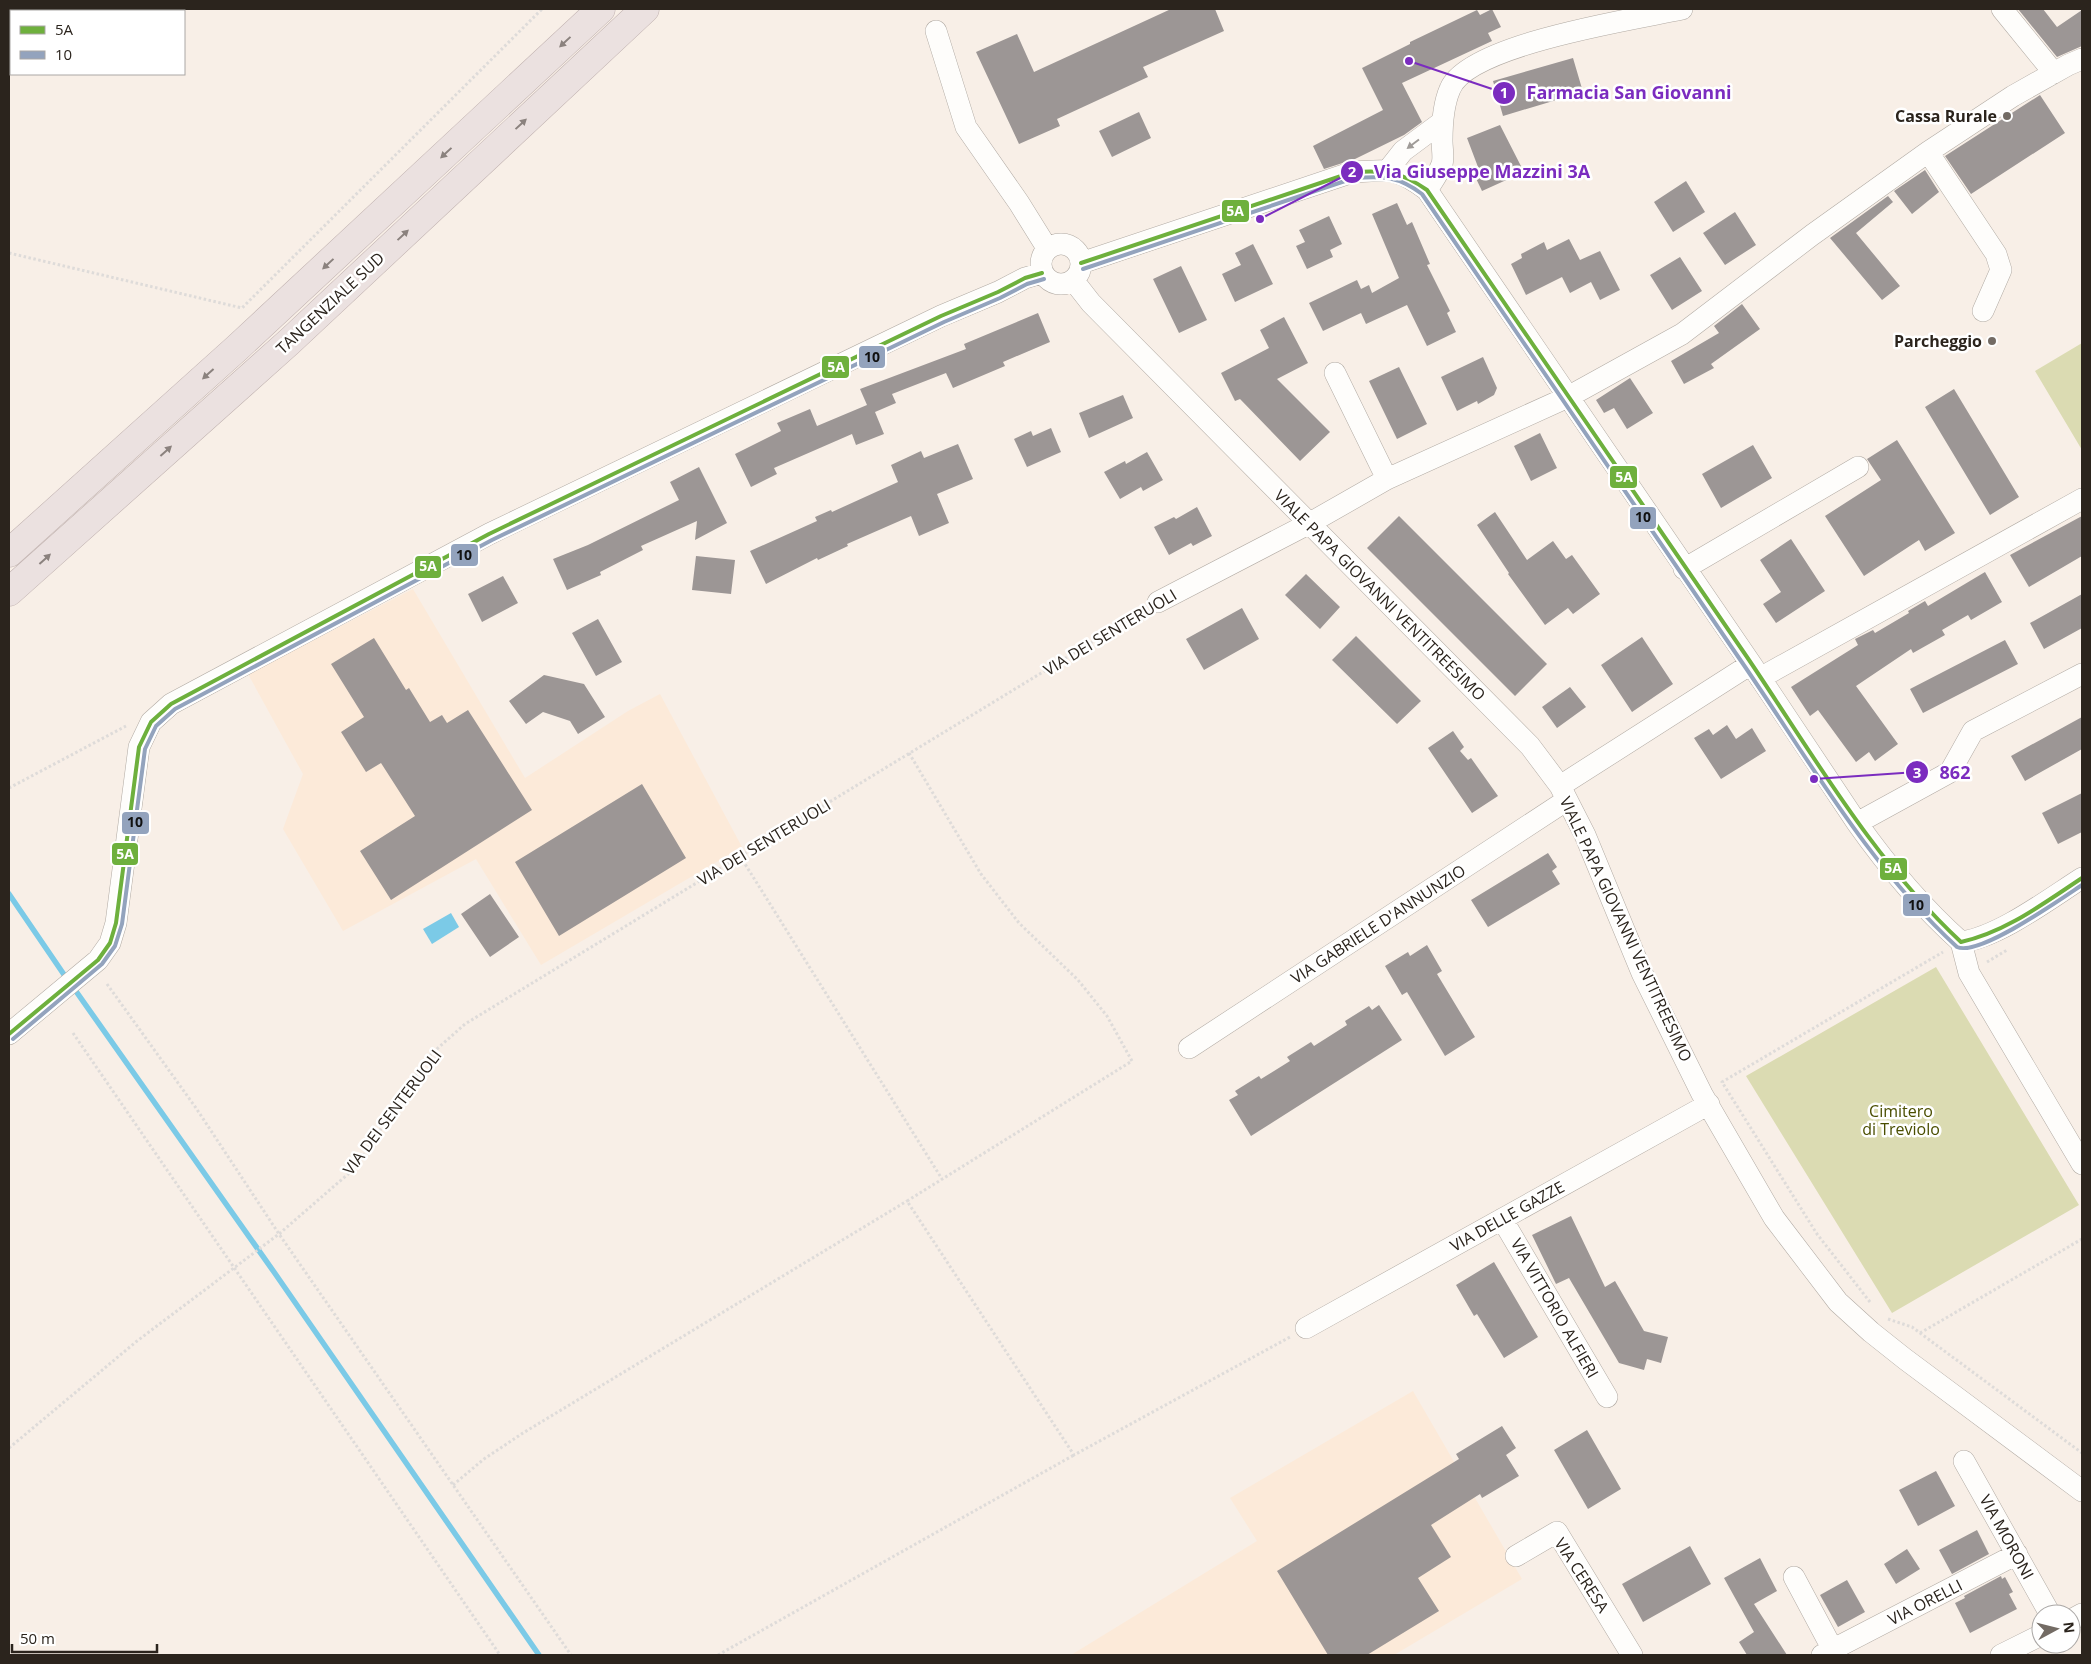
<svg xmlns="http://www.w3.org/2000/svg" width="2091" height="1664" font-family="'Open Sans',sans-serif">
  <rect width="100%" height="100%" fill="#f8efe7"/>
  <path fill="#fcead9" d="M413,589L525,778L628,711L660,694L742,847L541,965L476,859L343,931L283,829L303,774L248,674Z
    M1413,1391L1522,1579L1394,1655H1071L1257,1541L1230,1498Z"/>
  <path fill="#dbdbb2" d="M2082,343V450L2035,371Z
    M1936,967L2079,1205L1892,1313L1746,1076Z"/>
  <path fill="#7bcae7" d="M451,913L459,927L432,944L423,929Z"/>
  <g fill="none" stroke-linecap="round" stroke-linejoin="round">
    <path stroke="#7bcae7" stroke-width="5.5" d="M9,894L67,979
      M73,987L274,1272L539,1655"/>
  </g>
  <path fill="#9c9695" d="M1171,9H1215L1224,31L1143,67L1148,77L1057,119L1060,126L1019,144L976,52L1017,34L1034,72Z
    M1492,9L1501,27L1488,33L1492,41L1402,83L1422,122L1404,135L1355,159L1324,169L1313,146L1383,110L1362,68L1410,44V42L1477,10L1480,15Z
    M2018,9H2043L2057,27L2082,10V46L2057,57Z
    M1573,58L1583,92L1503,116L1493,81Z
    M2040,95L2065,133L1971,194L1945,156Z
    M1139,112L1151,138L1112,157L1099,131Z
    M1500,125L1524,172L1482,191L1472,170L1478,167L1467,138Z
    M1925,170L1939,192L1912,214L1894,191Z
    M1686,181L1705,212L1673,232L1654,202Z
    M1888,196L1893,202L1856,233L1900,286L1882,300L1830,238Z
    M1397,203L1407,225L1412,222L1430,264L1427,265L1450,311L1447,313L1456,332L1427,346L1407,305L1366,324L1361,313L1323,331L1309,303L1357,280L1361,289L1369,285L1372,293L1399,278L1372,214Z
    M1735,212L1756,245L1725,265L1703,233Z
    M1329,216L1342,244L1330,250L1333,257L1307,269L1296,246L1305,242L1299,230Z
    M1569,239L1580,260L1600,251L1620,290L1600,300L1591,282L1570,293L1562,277L1526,295L1511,264L1522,258L1521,254L1544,242L1547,250Z
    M1253,244L1273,284L1235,302L1222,274L1241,265L1235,253Z
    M1680,257L1702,291L1672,310L1650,275Z
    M1181,266L1207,320L1179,333L1153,279Z
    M1742,304L1760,329L1711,364L1714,368L1684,384L1671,361L1719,333L1714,326Z
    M1038,313L1050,342L1003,362L1005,366L953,388L946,373L892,394L896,403L875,412L884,434L856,445L852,434L774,468L777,474L751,487L735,454L781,431L777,423L810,409L817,426L867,405L860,389L966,349L964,344Z
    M1284,317L1308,363L1277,379L1330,432L1300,461L1240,399L1235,401L1221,373L1269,348L1260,330Z
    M1483,357L1497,388L1494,395L1478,404L1477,401L1457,411L1441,377Z
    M1399,367L1427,424L1397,439L1369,381Z
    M1630,378L1653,413L1627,429L1614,408L1604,413L1596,400Z
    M1954,389L2019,497L1990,515L1925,407Z
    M1123,395L1133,418L1089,438L1079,413Z
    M1051,428L1061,452L1027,467L1014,439L1031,431L1033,436Z
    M1540,433L1557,468L1531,481L1514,446Z
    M1897,440L1955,533L1925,551L1919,540L1864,576L1825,516L1881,480L1867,459Z
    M958,444L973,479L937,494L949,523L919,536L911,516L847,544L848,546L818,560L817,558L766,584L750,551L817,521L815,517L831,510L832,512L898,482L891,465L921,451L924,458Z
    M1753,445L1772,478L1721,508L1702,474Z
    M1147,452L1163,480L1143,491L1141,487L1120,499L1104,472L1125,461L1126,464Z
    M699,467L727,523L695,540L697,521L641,546L643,550L600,572L601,575L567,590L553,559L588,545L679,500L670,482Z
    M1197,507L1212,536L1193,546L1191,543L1169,555L1154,527L1174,517L1176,519Z
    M1495,512L1527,560L1553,541L1566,559L1572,555L1600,594L1573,614L1568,608L1545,625L1508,574L1509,573L1477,525Z
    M1399,516L1547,664L1515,696L1367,548Z
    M2082,516V556L2029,587L2010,555Z
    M1791,539L1825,591L1776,623L1763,604L1781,592L1760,560Z
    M696,556L735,560L731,594L692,590Z
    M1985,572L2002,602L1971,620L1968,615L1942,630L1945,635L1913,653L1911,649L1856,686L1898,744L1875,761L1869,752L1856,762L1818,710L1810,716L1791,687L1858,645L1855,639L1873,630L1875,633L1909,613L1908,611L1925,601L1928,606Z
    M1306,574L1340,607L1320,629L1285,595Z
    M503,576L518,603L482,622L468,594Z
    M2082,594V628L2044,649L2030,623Z
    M1242,608L1259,639L1204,670L1186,639Z
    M598,619L622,662L596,676L572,633Z
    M1356,636L1421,701L1397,724L1332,660Z
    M1642,637L1673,684L1632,712L1601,665Z
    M374,638L406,690L409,688L430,722L442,715L447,723L468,710L532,810L391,900L360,851L415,816L381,763L366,772L341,732L364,717L331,664Z
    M2005,640L2018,664L1923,713L1910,689Z
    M544,675L584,684L605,717L578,734L570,721L543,712L526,724L509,701Z
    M1570,687L1586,707L1557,728L1542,707Z
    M2082,717V749L2025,781L2011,756Z
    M1727,725L1736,739L1752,728L1766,751L1721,779L1694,738L1709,729L1713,735Z
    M1453,731L1464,747L1460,751L1468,760L1471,758L1498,796L1472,813L1428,748Z
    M642,784L686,858L559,936L515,862Z
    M2082,793V832L2058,844L2042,813Z
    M1548,853L1557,867L1552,871L1560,884L1488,927L1471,900Z
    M490,894L519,937L490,957L461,914Z
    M1427,945L1442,971L1437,974L1475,1037L1445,1056L1407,992L1402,995L1385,966L1408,952L1410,956Z
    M1379,1005L1402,1040L1251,1136L1229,1100L1238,1095L1235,1091L1259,1076L1261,1079L1290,1061L1287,1057L1311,1042L1314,1046L1347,1025L1345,1021L1369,1006L1372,1010Z
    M1571,1216L1605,1287L1615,1281L1644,1331L1668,1337L1661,1363L1647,1359L1644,1370L1619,1363L1569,1278L1556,1284L1532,1235Z
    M1494,1262L1538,1337L1504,1358L1477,1314L1474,1316L1456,1285Z
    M1502,1426L1516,1448L1506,1455L1519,1476L1482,1498L1480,1494L1431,1525L1451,1557L1418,1578L1439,1611L1367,1655H1328L1277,1571L1459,1459L1456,1454Z
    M1587,1430L1621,1489L1588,1509L1554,1450Z
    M1936,1471L1955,1506L1918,1526L1899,1490Z
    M1977,1530L1989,1554L1952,1574L1939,1550Z
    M1690,1546L1711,1584L1643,1622L1622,1584Z
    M1907,1549L1920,1569L1896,1584L1884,1564Z
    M1760,1558L1777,1591L1754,1604L1787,1655H1747L1739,1642L1754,1632L1724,1578Z
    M2001,1576L2002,1579L2005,1577L2013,1592L2009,1594L2017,1609L1970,1633L1955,1603L1965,1598L1964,1596Z
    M1847,1580L1865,1612L1838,1627L1820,1595Z"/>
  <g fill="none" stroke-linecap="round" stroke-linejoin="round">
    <g stroke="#b1aaa3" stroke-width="22">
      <path id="minor" d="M2002,9L2054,73
        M936,31L966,127L1019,203L1047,248
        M1388,170L1403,151L1442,122
        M1427,190C1432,182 1439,173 1442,164C1444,158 1442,148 1442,141C1442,124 1443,105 1450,89C1468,44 1636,19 1682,9
        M1041 264a20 20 0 1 1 40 0a20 20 0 1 1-40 0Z
        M1081,263L1353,172C1389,170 1397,167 1427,190L1751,664L1857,823C1886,864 1924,909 1961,942
        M1073,280L1091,303L1530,746L1560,786L1585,835L1642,973L1702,1094L1774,1218L1838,1302L1871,1332L1905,1359L2082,1491
        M1983,311L2001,270L1996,254L1928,152L2013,96L2068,65L2082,59
        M1335,373L1387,479
        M1684,569L1858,467
        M1158,602L1310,523L1387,479L1568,397L1682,334L1812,235L1928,152
        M1760,678L2082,499
        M1560,786L1751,664
        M1857,823L1950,772L1973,731L2082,674
        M1961,942L1969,973L2082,1164
        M1961,942C1999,937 2049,899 2082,878
        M9,1034L98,960L110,943L116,923L139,747L151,722L171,704L489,534L941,316L998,292L1025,278L1042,273
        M1189,1048L1567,800
        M1502,1219L1607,1397
        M1306,1328L1709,1104
        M1964,1461L2050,1614
        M1516,1556L1557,1532L1632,1655
        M1794,1577L1833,1650
        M2071,1620L2082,1614
        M1822,1655L2017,1554
        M2001,1655L2041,1635"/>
    </g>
    <g stroke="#bfb0ae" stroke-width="29">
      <path id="highway" d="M9,553L237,348L601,9
        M9,592L289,342L645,9"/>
    </g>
    <path stroke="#dedbd9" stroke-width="3" stroke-dasharray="2.5 2.5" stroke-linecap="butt" d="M9,253L242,308L542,9
      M909,753L981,874L1019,923L1078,980L1107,1016L1132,1061L907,1201L1074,1455L1290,1337
      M9,788L126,726
      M740,856L942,1179
      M1987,962L2007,950
      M107,984L196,1108L279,1234L571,1655
      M73,1033L500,1655
      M1870,1302L1817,1234L1722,1082L1943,952
      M1888,1319L1912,1327L2082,1453
      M1920,1333L2082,1239
      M9,1448L137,1341L279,1234L355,1168L429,1056L465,1024L1143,611
      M453,1485L484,1459L523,1433L907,1201
      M718,1655L1074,1455"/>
    <use href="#minor" stroke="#fefdfb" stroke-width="21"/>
    <use href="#highway" stroke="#ebe1e0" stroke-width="28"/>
    <g stroke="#fff" stroke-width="8">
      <path id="bus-1" d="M1081,263L1353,172C1385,170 1400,171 1427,190C1534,346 1640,502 1747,657C1814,756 1873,860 1961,942C2006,932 2044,903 2082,878
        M9,1034L98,960L110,943L116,923L139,747L151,722L171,704L489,534L941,316L998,292L1025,278L1042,273"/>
    </g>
    <g stroke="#fff" stroke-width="8">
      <path id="bus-2" d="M1083,269L1354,178C1384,176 1398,176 1422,194C1528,349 1634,504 1739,658C1808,758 1867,864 1957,947C1979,957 2061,899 2082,885
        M13,1039L102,964L115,946L122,924L145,749L156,726L175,709L492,540L944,322L1000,298L1027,284L1044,279"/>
    </g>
    <use href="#bus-1" stroke="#6eb03d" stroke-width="4"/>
    <use href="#bus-2" stroke="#93a3bd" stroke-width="4"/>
  </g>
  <defs><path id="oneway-solid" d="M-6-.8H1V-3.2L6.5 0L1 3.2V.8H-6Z" transform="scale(1.25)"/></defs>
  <g fill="#8b827e">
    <use href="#oneway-solid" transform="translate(565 42) rotate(137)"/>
    <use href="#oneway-solid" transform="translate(521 124) rotate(-43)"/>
    <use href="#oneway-solid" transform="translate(446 153) rotate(137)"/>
    <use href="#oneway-solid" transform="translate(403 235) rotate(-43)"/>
    <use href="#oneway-solid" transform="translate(328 264) rotate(137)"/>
    <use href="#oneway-solid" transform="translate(208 374) rotate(138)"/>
    <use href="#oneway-solid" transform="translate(166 451) rotate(-42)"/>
    <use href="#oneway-solid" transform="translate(45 559) rotate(-42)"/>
  </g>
  <use fill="#9f9b97" href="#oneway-solid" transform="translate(1413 144) rotate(143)"/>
  <g fill="#736b64" stroke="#fff" stroke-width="2">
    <circle cx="2007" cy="116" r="5"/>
    <circle cx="1992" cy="341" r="5"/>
  </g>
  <g text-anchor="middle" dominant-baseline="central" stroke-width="5" stroke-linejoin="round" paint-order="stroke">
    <g font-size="16" font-weight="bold" fill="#2b241d" stroke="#fff" text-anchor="end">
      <text x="1997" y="116">Cassa Rurale</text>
      <text x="1982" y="341">Parcheggio</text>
    </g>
    <g font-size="16" fill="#2b241d" stroke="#fff">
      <text transform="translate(330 303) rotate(-43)">TANGENZIALE SUD</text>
      <text transform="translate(1380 595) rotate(45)">VIALE PAPA GIOVANNI VENTITREESIMO</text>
      <text transform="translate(1110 632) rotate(-31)">VIA DEI SENTERUOLI</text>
      <text transform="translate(764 842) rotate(-31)">VIA DEI SENTERUOLI</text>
      <text transform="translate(1378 924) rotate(-33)">VIA GABRIELE D'ANNUNZIO</text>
      <text transform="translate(1626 929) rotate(65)">VIALE PAPA GIOVANNI VENTITREESIMO</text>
      <text transform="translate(392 1112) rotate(-53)">VIA DEI SENTERUOLI</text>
      <text transform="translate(1507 1216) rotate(-29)">VIA DELLE GAZZE</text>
      <text transform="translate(1555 1308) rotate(60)">VIA VITTORIO ALFIERI</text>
      <text transform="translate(2007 1537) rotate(61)">VIA MORONI</text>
      <text transform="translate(1582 1575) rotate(57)">VIA CERESA</text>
      <text transform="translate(1925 1602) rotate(-27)">VIA ORELLI</text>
    </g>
    <g font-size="16" fill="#4a4e00" stroke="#fff">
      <text x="1901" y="1111">Cimitero<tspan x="1901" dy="18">di Treviolo</tspan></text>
    </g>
  </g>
  <path fill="none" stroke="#7b2cbf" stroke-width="2" d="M1409 61L1504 93M1260 219L1352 172M1814 779L1917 772"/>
  <g fill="#7b2cbf" stroke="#fff" stroke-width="2">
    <circle cx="1409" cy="61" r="5"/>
    <circle cx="1260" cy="219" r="5"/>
    <circle cx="1814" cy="779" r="5"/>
    <circle cx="1504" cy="93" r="12"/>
    <circle cx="1352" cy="172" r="12"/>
    <circle cx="1917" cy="772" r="12"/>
  </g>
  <g font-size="15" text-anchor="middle" font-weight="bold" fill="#fff">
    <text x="1504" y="98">1</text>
    <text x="1352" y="177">2</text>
    <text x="1917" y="778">3</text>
  </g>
  <g font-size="18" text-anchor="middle" font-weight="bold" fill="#7b2cbf" stroke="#fff" stroke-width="5" stroke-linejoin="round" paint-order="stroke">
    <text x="1629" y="99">Farmacia San Giovanni</text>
    <text x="1482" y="178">Via Giuseppe Mazzini 3A</text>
    <text x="1955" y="779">862</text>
  </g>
  <g stroke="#fff" stroke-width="2">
    <rect x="1221" y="199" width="29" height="24" rx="5" fill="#6eb03d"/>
    <rect x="858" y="345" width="28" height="24" rx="5" fill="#93a3bd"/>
    <rect x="821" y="355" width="29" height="24" rx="5" fill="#6eb03d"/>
    <rect x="1609" y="465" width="29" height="24" rx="5" fill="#6eb03d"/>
    <rect x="1629" y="506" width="28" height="24" rx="5" fill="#93a3bd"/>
    <rect x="450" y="543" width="29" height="24" rx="5" fill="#93a3bd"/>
    <rect x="414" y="555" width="28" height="24" rx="5" fill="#6eb03d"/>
    <rect x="121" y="811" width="29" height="24" rx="5" fill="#93a3bd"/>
    <rect x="111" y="842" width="28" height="24" rx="5" fill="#6eb03d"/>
    <rect x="1879" y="857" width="29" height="24" rx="5" fill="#6eb03d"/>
    <rect x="1902" y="893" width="29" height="24" rx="5" fill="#93a3bd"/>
  </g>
  <g font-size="14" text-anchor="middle" font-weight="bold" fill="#fff">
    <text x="1235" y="216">5A</text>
    <text x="836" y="372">5A</text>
    <text x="1624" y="482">5A</text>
    <text x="428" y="571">5A</text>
    <text x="125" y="859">5A</text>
    <text x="1893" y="873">5A</text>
  </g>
  <g font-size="14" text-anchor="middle" font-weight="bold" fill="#111">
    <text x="872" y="362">10</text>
    <text x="1643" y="522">10</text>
    <text x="464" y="560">10</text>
    <text x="135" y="827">10</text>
    <text x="1916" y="910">10</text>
  </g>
  <rect width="2091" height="1664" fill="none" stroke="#2b241d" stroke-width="20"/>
  <rect x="10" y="10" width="175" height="65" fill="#ffffff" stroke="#aaa7a5"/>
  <rect x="20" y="26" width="25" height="8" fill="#6eb03d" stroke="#aaa7a5"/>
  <text x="55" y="35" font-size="15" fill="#2b241d">5A</text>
  <rect x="20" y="51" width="25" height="8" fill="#93a3bd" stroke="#aaa7a5"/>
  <text x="55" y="60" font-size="15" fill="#2b241d">10</text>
  <g transform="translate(2056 1629) rotate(83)"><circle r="24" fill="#ffffff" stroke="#aaa7a5"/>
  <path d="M0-4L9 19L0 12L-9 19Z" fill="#736b64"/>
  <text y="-8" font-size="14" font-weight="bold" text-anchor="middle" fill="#2b241d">N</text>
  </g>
  <path d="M12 1644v8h145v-8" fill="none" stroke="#2b241d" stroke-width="2.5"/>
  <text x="20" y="1644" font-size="15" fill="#2b241d" stroke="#ffffff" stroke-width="4" paint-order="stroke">50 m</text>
</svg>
